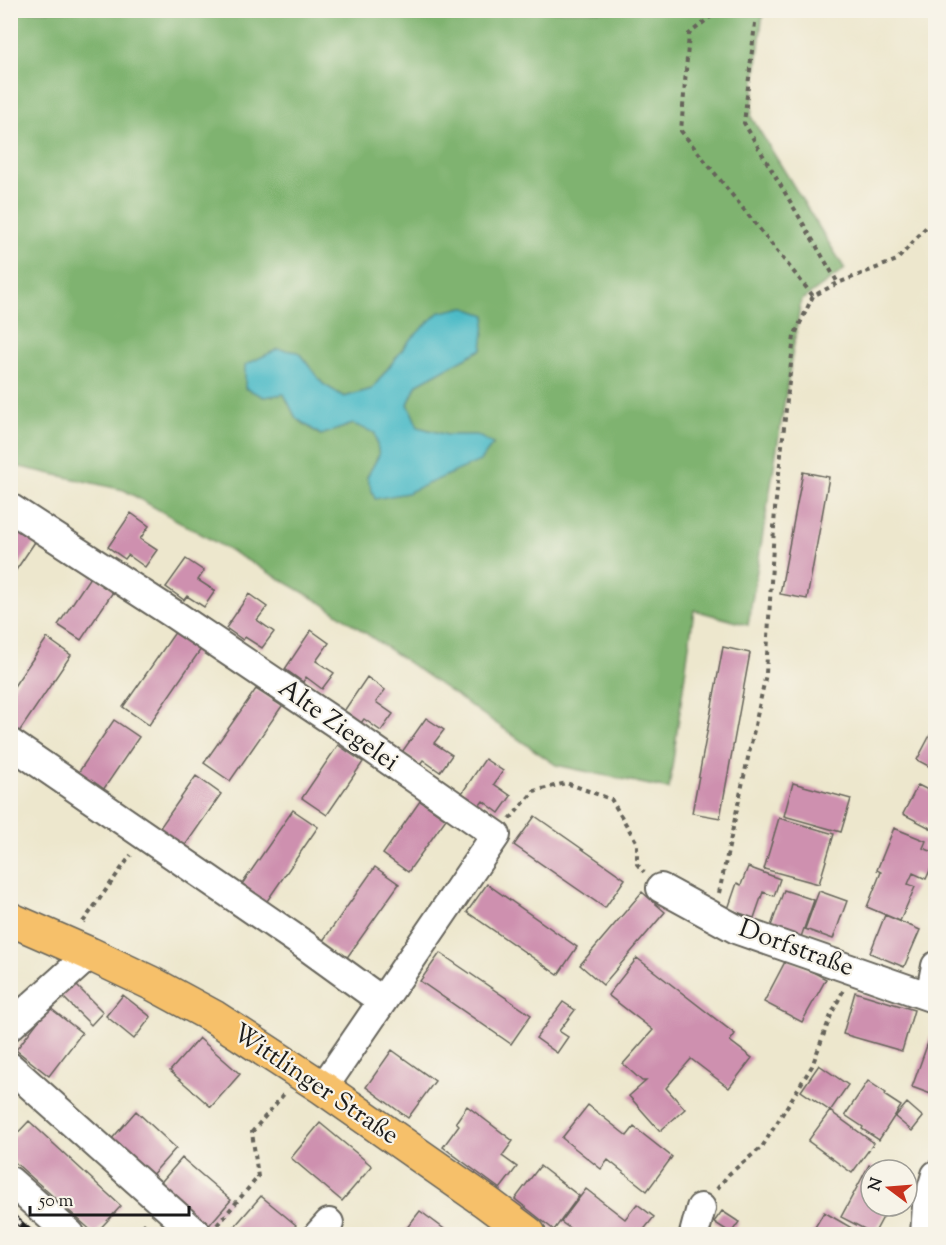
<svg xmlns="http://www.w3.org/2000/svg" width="946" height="1245" font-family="'Sorts Mill Goudy',serif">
  <rect width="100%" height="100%" fill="#f7f3e8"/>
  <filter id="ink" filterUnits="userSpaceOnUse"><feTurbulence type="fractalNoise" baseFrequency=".0167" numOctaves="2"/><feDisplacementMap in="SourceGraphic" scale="12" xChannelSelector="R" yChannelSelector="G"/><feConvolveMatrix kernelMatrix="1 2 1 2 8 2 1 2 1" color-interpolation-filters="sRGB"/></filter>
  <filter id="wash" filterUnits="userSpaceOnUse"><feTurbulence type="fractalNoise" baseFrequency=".008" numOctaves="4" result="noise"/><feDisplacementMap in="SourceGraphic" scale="24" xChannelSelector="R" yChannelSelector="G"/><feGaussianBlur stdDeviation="1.35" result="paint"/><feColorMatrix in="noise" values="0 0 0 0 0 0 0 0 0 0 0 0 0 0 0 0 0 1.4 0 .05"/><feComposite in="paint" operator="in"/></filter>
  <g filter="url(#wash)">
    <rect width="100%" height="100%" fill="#ede7cd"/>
    <path fill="#7fb36f" stroke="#4e6846" stroke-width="1.5" fill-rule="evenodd" d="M11,11H763L751,117L845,269L801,301L748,625L694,610L669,789L556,765L322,603L124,490L11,465ZM409,341L482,349L417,384L408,404L417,427L447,435H477L493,445L367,477L379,455L376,433L354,424L320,435L296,418L284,394L264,397L298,352L323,384L344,397L372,389Z"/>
    <path fill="#4dbbc7" stroke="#346c72" stroke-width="1.5" d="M463,307L486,315L482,349L417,384L408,404L418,427L447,435H477L493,444L480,461L407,493L375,499L367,477L379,455L375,433L353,424L321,435L296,418L284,394L264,397L245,388V365L278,349L298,352L323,384L344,397L372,389L409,341L438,313Z"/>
    <g id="blocks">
      <path fill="#ce90af" d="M803,472L829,477L807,599L780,594Z
        M131,513L149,526L140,539L157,550L145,567L128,555L125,559L108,547Z
        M10,525L39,536L10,579Z
        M186,559L204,571L198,580L215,591L204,607L187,596L184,600L166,587Z
        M92,574L115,589L81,640L58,625Z
        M249,594L267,607L257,620L274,632L262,648L245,637L243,640L226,628Z
        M311,630L329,643L316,661L334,673L322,689L306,677L303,682L285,669Z
        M176,631L201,649L149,725L123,707Z
        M47,638L71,655L19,732L10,726V692Z
        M723,647L750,653L720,818L692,813Z
        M367,677L385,690L376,702L393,714L381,731L364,719L361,723L344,711Z
        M256,689L282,706L230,781L204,763Z
        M426,718L444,730L434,743L452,755L440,772L423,760L420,764L402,752Z
        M114,720L139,737L103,790L78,773Z
        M936,724V770L917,760Z
        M338,745L363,762L327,815L302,798Z
        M485,759L503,771L494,784L511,796L499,813L483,801L480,805L462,793Z
        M196,776L221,794L184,847L159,829Z
        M793,783L851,799L841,832L784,816Z
        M918,785L936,794V831L903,814Z
        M420,801L446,819L408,872L383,854Z
        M293,810L318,827L265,904L240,887Z
        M535,816L625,879L605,908L514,845Z
        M779,818L834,834L819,884L764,869Z
        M894,828L926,841L923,848L936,853V857L926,879L913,873L908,884L915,887L900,921L867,907L881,872L877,870Z
        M375,867L399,884L346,959L322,942Z
        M748,867L780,879L774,896L763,892L754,918L728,909L737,883L741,885Z
        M487,884L577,947L558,975L467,912Z
        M784,890L814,900L801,937L771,926Z
        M819,891L847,901L833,939L805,929Z
        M642,892L665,912L603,985L580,965Z
        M885,915L920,930L904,967L870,953Z
        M440,953L531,1015L511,1044L420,981Z
        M637,958L735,1034L730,1041L752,1058L729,1088L691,1059L666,1088L685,1109L660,1131L629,1096L646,1081H642L623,1064L653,1030L608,995Z
        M787,958L826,979L802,1022L764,1002Z
        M73,982L103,1012L91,1025L61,995Z
        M855,992L914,1010L902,1051L843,1034Z
        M123,995L151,1017L134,1039L106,1016Z
        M563,1002L575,1010L559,1031L568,1037L557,1053L536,1038Z
        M49,1007L82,1033L49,1076L16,1050Z
        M933,1029L936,1030V1096L912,1087Z
        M199,1038L240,1074L211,1107L170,1071Z
        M392,1050L435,1081L408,1118L366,1087Z
        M819,1065L848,1085L830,1111L874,1143L852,1173L808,1141L830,1111L801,1091Z
        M868,1081L886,1093L884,1095L901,1106L879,1140L862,1129L863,1127L845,1115Z
        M907,1103L923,1117L912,1131L895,1117Z
        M588,1105L627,1136L634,1127L672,1157L647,1191L608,1160L601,1169L562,1138Z
        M467,1106L513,1141L502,1156L517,1167L500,1189L443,1147L459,1125L456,1122Z
        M136,1111L176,1148L150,1177L110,1141Z
        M29,1121L121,1206L95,1234L10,1158V1141Z
        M320,1123L372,1166L342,1201L291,1158Z
        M182,1158L231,1200L205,1230L156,1188Z
        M869,1165L879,1170H871V1206H889L874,1234L841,1217Z
        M540,1166L579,1196L554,1230L515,1199Z
        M586,1189L625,1219L637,1204L654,1217L642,1232L646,1234H578L561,1222Z
        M261,1196L296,1225L288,1234H228Z
        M420,1211L451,1234H402Z
        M722,1211L739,1222L731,1233L714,1222Z
        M824,1212L862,1234H811Z
        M144,1223L156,1234H133Z"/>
    </g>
  </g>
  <g filter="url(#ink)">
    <use href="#blocks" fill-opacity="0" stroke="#65635a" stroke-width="1.5"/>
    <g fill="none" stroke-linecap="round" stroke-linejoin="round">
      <g stroke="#65635a" stroke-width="32">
        <path id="minor" d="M10,508L175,615L340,726L496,835L323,1088
          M10,743L306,946L382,1001
          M661,888L738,930L936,999
          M930,996L936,966
          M10,1026L90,954
          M10,1067L197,1234
          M10,1181L70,1234
          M319,1234L329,1223
          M694,1234L701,1208
          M925,1234L927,1206L936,1175"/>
      </g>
      <g stroke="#65635a" stroke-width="36">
        <path id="major" d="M10,919L90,954L153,984L214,1017L323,1088L486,1202L529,1234"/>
      </g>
      <path stroke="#65635a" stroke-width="4" stroke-dasharray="4.5 4.5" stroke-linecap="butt" d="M719,10L689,34L681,131L813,296
        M755,23L744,123L838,283
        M510,819L534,791L566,783L611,799L637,843V864L644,872
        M719,893L766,674L775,509L794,336L813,296L838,283L897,260L936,216
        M83,922L131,855
        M717,1189L729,1174L762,1147L812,1066L831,1015L843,991
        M217,1225L258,1177L252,1132L284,1094"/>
      <use href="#minor" stroke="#fff" stroke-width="28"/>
      <use href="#major" stroke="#f6c06b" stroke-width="33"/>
      <g stroke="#1c1c1c" stroke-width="7">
        <path id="rail" d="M10,1215L32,1234"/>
      </g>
      <use href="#rail" stroke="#f7f3e8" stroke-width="4.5" stroke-dasharray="14" stroke-linecap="butt"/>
    </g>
  </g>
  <g text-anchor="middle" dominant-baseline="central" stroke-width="4.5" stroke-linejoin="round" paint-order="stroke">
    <g font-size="26" fill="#1c1c1c" stroke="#f7f3e8">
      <text transform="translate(338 726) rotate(35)">Alte Ziegelei</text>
      <text transform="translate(796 949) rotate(20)">Dorfstraße</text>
      <text transform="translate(315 1085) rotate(34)">Wittlinger Straße</text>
    </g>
  </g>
  <rect width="946" height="1245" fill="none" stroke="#f7f3e8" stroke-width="36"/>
  <g transform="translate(889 1188) rotate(286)"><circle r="28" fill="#f7f3e8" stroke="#9f9d96" stroke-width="1.5"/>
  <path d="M0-4.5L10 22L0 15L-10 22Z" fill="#c8321e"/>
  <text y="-9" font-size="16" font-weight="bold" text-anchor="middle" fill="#1c1c1c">N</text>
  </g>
  <path d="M30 1206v9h159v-9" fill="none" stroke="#1c1c1c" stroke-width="3"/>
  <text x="39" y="1206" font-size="18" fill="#1c1c1c" stroke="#f7f3e8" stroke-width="4.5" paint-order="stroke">50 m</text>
</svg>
